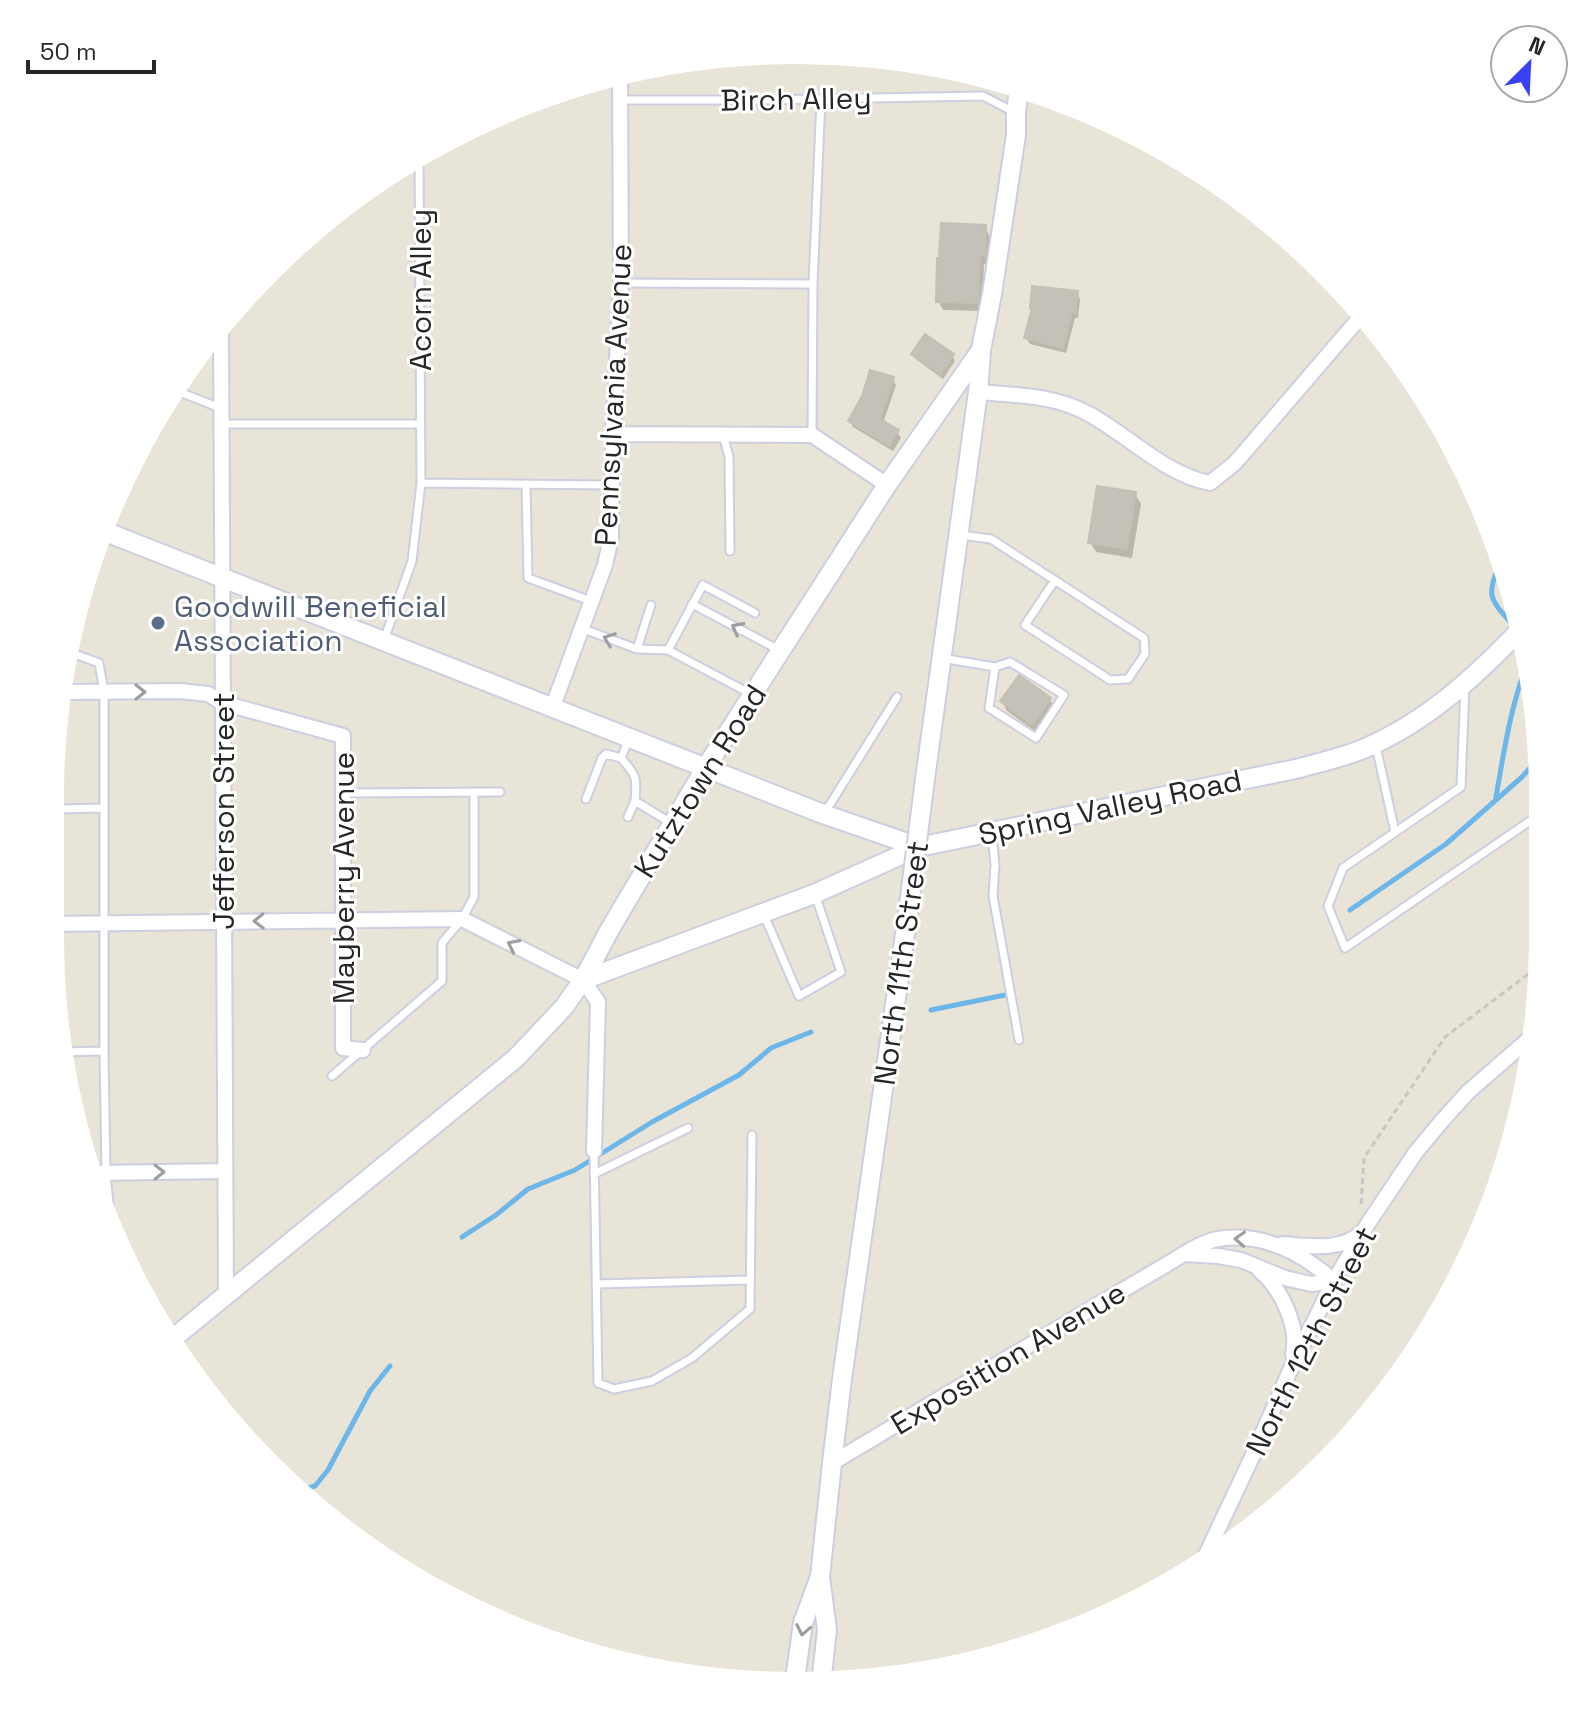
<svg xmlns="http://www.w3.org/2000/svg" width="1593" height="1736" font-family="'Space Grotesk',sans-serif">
  <rect width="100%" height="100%" fill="#e9e4d8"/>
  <path fill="#0003" d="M985,227L990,237L989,265L984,264L982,311L943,310L938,301Z
    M1077,293L1080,299L1078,318H1075L1066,353L1030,344L1026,338L1033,310L1032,308Z
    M913,355H952L955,361L943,379L917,360Z
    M892,379L896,385L883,423L897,432L901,438L893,451L853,427L850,421Z
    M1135,494L1141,504L1132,558L1096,552L1090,542Z
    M1050,700L1055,709L1038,733L1007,711L1002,701Z"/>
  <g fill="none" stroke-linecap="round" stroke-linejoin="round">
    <path stroke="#6cb6ea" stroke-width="5" d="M1501,560C1487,596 1487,596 1513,625
      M1496,797C1504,751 1511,703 1529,659
      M1350,910L1446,844L1522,777L1539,758
      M931,1010L1005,995
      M462,1237L496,1215L528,1189L575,1170L652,1122L739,1075L771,1048L811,1032
      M296,1492L315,1486L328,1470L370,1391L390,1366"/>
  </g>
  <path fill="#c4c1b8" stroke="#c4c0b2" stroke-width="2" d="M941,223L986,225L985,256L980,255L978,303L936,302L937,258H939Z
    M1032,286L1078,291L1076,313L1072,312L1063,348L1024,338L1032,308H1030Z
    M925,334L954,354L940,374L911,354Z
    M870,370L894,377L880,419L899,430L889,446L848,421L862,396Z
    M1097,486L1136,492L1127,549L1088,543Z
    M1019,675L1051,698L1032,725L1000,701Z"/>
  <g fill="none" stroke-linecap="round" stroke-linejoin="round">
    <g stroke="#cdcee0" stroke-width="11">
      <path id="lane" d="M620,100H756L983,96L1014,112
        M621,283L813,284
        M172,389L220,408
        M223,424H420
        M723,435L729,457L730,551
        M812,435L813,284L821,99
        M421,483L611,485
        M526,484L528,578L591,601
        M960,535L991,539L1144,638L1145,654L1128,679L1110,680L1025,625L1055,580
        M692,604L779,650
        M581,628L637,649L668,650L703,585L755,613
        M384,640L412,561L421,483L419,156
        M637,649L651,605
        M64,650L99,663L104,692V1051L106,1173L111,1224
        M668,650L751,694
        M941,658L995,667L1010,662L1064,695L1036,738L989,708L995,667
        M1465,686L1461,787L1343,868L1328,906L1345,948L1543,812
        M1376,746L1395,832
        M621,758C637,776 637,778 635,801L671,823
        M343,793L500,792
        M586,799L602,758L606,754L621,758L629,739
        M57,809L104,808
        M824,814L897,697
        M628,817L635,801
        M992,834L995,865L993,896L1019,1040
        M764,915L799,996L841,972L815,894
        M61,1052L104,1051
        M332,1076L442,981V943L462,919L474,897V792
        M594,1151L598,1383L614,1389L652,1381L692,1358L750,1309L752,1135
        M594,1174L688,1128
        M596,1284L750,1280"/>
    </g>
    <g stroke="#cdcee0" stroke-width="18">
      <path id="street" d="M221,327C223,649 222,972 226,1295
        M978,392C1015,395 1053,395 1087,413C1127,434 1165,475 1210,483L1235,463L1362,315
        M613,434L812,435L887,485
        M62,692L180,691L208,694L223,703L343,736V1048L363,1050
        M553,706L605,565L611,538L613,434L621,283L620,74
        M51,924L462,919L583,980L598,1002L594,1151
        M94,1173L225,1171
        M1282,1244C1308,1246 1341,1252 1362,1232
        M1184,1254L1218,1256L1241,1260L1285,1278L1311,1284L1334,1281
        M1259,1270C1278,1286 1290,1310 1294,1334C1295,1341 1294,1348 1293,1355
        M832,1463C927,1406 1021,1350 1116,1294C1135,1283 1154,1272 1174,1260C1187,1252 1202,1242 1218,1239C1262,1232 1302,1253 1334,1281
        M1204,1559L1253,1455L1293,1364L1334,1281L1369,1222L1416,1152L1441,1122L1468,1092L1537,1032"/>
    </g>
    <g stroke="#cdcee0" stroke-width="22">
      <path id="secondary" d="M101,530L823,814L919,847
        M925,779L978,392L981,352
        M583,980L814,894L919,847L1300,768C1325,761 1353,755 1376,743C1432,717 1480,672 1522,628
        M171,1340L516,1058L564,1007L583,980L610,929L706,767L887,485L981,350L992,294L1016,135V113L1019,88
        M821,1684L827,1630L820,1577L832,1463L842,1379L908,913
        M794,1686L803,1623L819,1579"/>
    </g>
    <path stroke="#c7c7c7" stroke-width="3" stroke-dasharray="6 4" stroke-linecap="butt" d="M1361,1204L1364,1158L1445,1037L1539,966"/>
    <use href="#lane" stroke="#fff" stroke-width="7"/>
    <use href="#street" stroke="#fff" stroke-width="14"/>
    <use href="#secondary" stroke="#fff" stroke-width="18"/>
    <g stroke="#cdcee0" stroke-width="22" stroke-linecap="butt">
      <path id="secondary-bridge" d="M908,913L925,779"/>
    </g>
    <use href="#secondary-bridge" stroke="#fff" stroke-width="18"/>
  </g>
  <defs><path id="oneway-chevron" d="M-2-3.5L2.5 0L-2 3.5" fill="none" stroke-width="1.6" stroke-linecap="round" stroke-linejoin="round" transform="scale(2)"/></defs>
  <g stroke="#9e9e9e">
    <use href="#oneway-chevron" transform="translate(737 628) rotate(-152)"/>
    <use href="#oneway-chevron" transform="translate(609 639) rotate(-159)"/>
    <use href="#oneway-chevron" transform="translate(140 692)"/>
    <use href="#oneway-chevron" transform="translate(259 921) rotate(179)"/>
    <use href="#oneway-chevron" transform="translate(513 945) rotate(-153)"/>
    <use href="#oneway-chevron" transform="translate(159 1172) rotate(-1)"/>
    <use href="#oneway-chevron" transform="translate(1240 1239) rotate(-177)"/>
    <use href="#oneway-chevron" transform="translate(803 1630) rotate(101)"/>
  </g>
  <circle fill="#5c6f8a" stroke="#fff" stroke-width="3" cx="158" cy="623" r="8"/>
  <g text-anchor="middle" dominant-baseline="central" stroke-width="6" stroke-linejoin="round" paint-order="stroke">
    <g font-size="30" fill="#272727" stroke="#fff">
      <text transform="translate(796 99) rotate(-1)">Birch Alley</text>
      <text transform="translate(420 290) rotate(-90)">Acorn Alley</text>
      <text transform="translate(613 395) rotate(-87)">Pennsylvania Avenue</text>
      <text transform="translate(700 781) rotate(-58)">Kutztown Road</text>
      <text transform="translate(1110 807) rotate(-12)">Spring Valley Road</text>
      <text transform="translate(223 811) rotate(-90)">Jefferson Street</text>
      <text transform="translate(343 878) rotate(-90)">Mayberry Avenue</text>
      <text transform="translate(901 963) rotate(-82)">North 11th Street</text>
      <text transform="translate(1311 1341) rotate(-63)">North 12th Street</text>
      <text transform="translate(1008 1358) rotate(-31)">Exposition Avenue</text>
    </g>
    <g font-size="30" fill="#4e5e75" stroke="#fff" text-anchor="start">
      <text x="174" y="606">Goodwill Beneficial<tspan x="174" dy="34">Association</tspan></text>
    </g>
  </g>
  <path d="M0 0H1593V1736H0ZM796 64H797A732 732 0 0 1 1529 796V940A732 732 0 0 1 797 1672H796A732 732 0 0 1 64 940V796A732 732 0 0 1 796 64Z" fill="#fff" fill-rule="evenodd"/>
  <g transform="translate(1529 64) rotate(24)"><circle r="38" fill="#ffffff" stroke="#a9a9a9" stroke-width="2"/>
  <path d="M0-6L14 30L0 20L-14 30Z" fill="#3a41f4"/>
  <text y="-12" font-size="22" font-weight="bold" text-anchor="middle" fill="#272727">N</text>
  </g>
  <path d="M28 60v12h126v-12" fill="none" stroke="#272727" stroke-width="4"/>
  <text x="40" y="60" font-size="24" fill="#272727" stroke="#ffffff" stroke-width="6" paint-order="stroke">50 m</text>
</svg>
